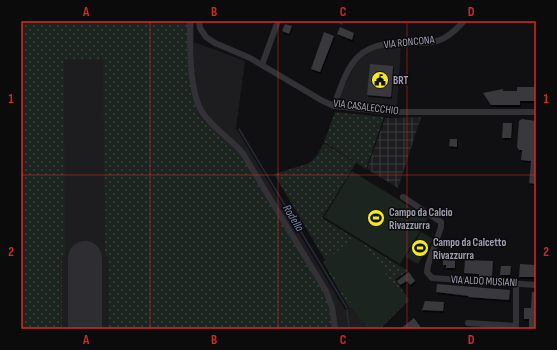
<svg xmlns="http://www.w3.org/2000/svg" width="557" height="350" font-family="'Sofia Sans Condensed',sans-serif">
  <defs>
    <pattern id="industrial-grid" width="8" height="8" patternUnits="userSpaceOnUse"><rect width="8" height="8" fill="#1d1c1e"/><path d="M0 4h8M4 0v8" fill="none" stroke="#3b3a3c"/></pattern>
    <pattern id="grass-dots" width="8" height="8" patternUnits="userSpaceOnUse"><rect width="8" height="8" fill="#1c241f"/><path d="M2 2h.1M6 6h.1" fill="none" stroke="#3a413d" stroke-width="1.8" stroke-linecap="round"/></pattern>
    <filter id="shadow"><feDropShadow dx="1" dy="2" stdDeviation="0" flood-color="#0009"/></filter>
  </defs>
  <rect width="100%" height="100%" fill="#101012"/>
  <path fill="#1d1c1e" d="M21,21H194V42L245,61L236,128L345,310L351,308L369,329H21Z
    M401,46L397,107L342,103L340,98L343,88L354,67L361,58L370,52L382,47Z"/>
  <path fill="url(#industrial-grid)" d="M421,117L398,188L367,169L385,118Z"/>
  <path fill="url(#grass-dots)" d="M21,21H188V61L192,94L199,116L240,154L324,292L330,308L332,329H109V257H105L103,60H64L65,256L62,257V329H21Z
    M335,112L384,117L366,169L324,142Z
    M324,143L356,163L322,218L408,271L395,279L409,300L380,329H369L351,308H349L323,262L325,260L274,174L307,164C316,159 319,152 324,143Z"/>
  <path fill="#1c241f" d="M352,171L428,218L400,264L324,217Z
    M421,232L433,239L418,264L406,257Z
    M355,238L362,243L407,301L379,329H373L348,300L325,261Z"/>
  <g fill="none" stroke-linecap="round" stroke-linejoin="round">
    <path stroke="#272b35" stroke-width="1.5" d="M336,21L342,24L343,21
      M239,129L347,308
      M347,310L349,329"/>
    <path stroke="#2d2d32" stroke-width="34" d="M85,258V329"/>
  </g>
  <path fill="#38373c" filter="url(#shadow)" d="M285,24L292,26L289,34L282,31Z
    M340,27L354,33L352,40L337,34Z
    M324,32L334,36L320,72L311,69Z
    M370,64L393,66L391,97L367,95Z
    M517,87H536V101H520V105H491L483,93L503,89V91H517Z
    M522,119L536,121L535,166H536V184L529,183L531,161L521,160L522,150H519L517,147L519,121Z
    M503,123H512L511,138H502Z
    M450,139H457V147L449,146Z
    M443,260H455V268H446V265H443Z
    M465,260L493,261L492,277L479,276V274L464,273Z
    M520,264L536,265V277H519Z
    M501,266H511L510,275H500Z
    M409,272L415,281L410,285L407,281L400,285L397,281Z
    M437,284L510,290L509,300L468,297L469,296L436,292Z
    M532,292H536V329H529V319H524V308H531Z
    M425,301L444,302L443,311L422,310Z
    M414,318L422,329H400Z"/>
  <g fill="none" stroke-linecap="round" stroke-linejoin="round">
    <path stroke="#323136" stroke-width="6" d="M190,21C190,45 189,91 202,112C212,127 229,138 241,151C245,156 248,162 251,167L326,291L332,307L335,329
      M199,21L200,28L206,37L215,43L250,58L321,100L334,106L390,112H536
      M262,65L278,21
      M334,106C340,89 346,68 359,56C381,36 411,47 437,41C448,38 457,29 464,21
      M403,197L441,222V227L428,265L427,272L432,278L536,285
      M468,323L516,326
      M516,329V283"/>
  </g>
  <path fill="none" stroke="#d62828" stroke-width="1" stroke-opacity="0.55" d="M150,21V329M278,21V329M407,21V329M21,175H536"/>
  <defs>
    <g id="civic-disc" transform="scale(0.9)"><circle r="9.5" fill="#f2e828" stroke="#0c0b0c"/><path d="M-.6-6.5H3V-4.5H.6V-3L4-1V1h2V6H-6V1h2V-1L-.6-3ZM-1.2 2.5V6h2.4V2.5Z" fill="#111"/></g>
    <g id="stadium-disc" transform="scale(0.9)"><circle r="9.5" fill="#f2e828" stroke="#0c0b0c"/><path d="M0-5a6.5 5 0 1 0 0 10a6.5 5 0 1 0 0-10ZM-3.5-1.8h7v3.6h-7Z" fill="#111"/></g>
  </defs>
  <g fill-rule="evenodd">
    <use href="#civic-disc" x="380" y="80"/>
    <use href="#stadium-disc" x="376" y="218"/>
    <use href="#stadium-disc" x="420" y="248"/>
  </g>
  <g text-anchor="middle" dominant-baseline="central" stroke-width="3" stroke-linejoin="round" paint-order="stroke">
    <g font-size="11" fill="#a1a1b2" stroke="#0c0b0c">
      <text transform="translate(409 42) rotate(-6)">VIA RONCONA</text>
      <text transform="translate(366 107) rotate(7)">VIA CASALECCHIO</text>
      <text transform="translate(484 281) rotate(3)">VIA ALDO MUSIANI</text>
    </g>
    <g font-size="11" font-weight="bold" fill="#a1a1b2" stroke="#0c0b0c" text-anchor="start">
      <text x="393" y="80">BRT</text>
      <text x="389" y="212">Campo da Calcio<tspan x="389" dy="13">Rivazzurra</tspan></text>
      <text x="433" y="242">Campo da Calcetto<tspan x="433" dy="13">Rivazzurra</tspan></text>
    </g>
    <g font-size="12" font-style="italic" fill="#7785ae" stroke="#0c0b0c">
      <text transform="translate(293 218) rotate(59)">Rodella</text>
    </g>
  </g>
  <rect width="557" height="350" fill="none" stroke="#0c0b0c" stroke-width="44"/>
  <rect x="22" y="22" width="513" height="306" fill="none" stroke="#d62828" stroke-width="1.5"/>
  <g font-size="13" text-anchor="middle" font-weight="bold" fill="#d62828">
    <text x="86" y="16">A</text>
    <text x="214" y="16">B</text>
    <text x="343" y="16">C</text>
    <text x="471" y="16">D</text>
    <text x="11" y="103">1</text>
    <text x="546" y="103">1</text>
    <text x="11" y="256">2</text>
    <text x="546" y="256">2</text>
    <text x="86" y="344">A</text>
    <text x="214" y="344">B</text>
    <text x="343" y="344">C</text>
    <text x="471" y="344">D</text>
  </g>
</svg>
